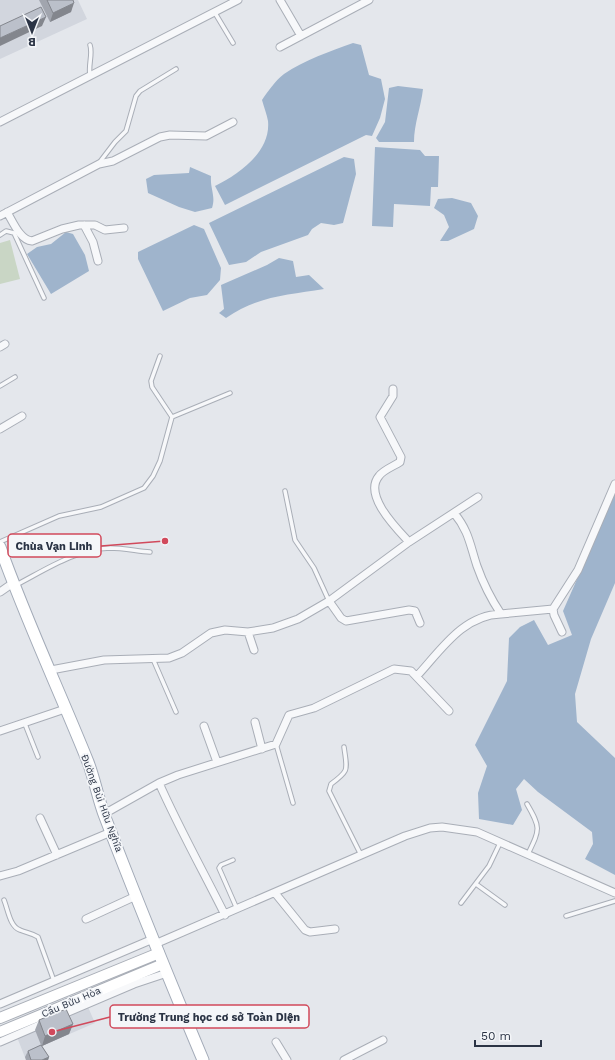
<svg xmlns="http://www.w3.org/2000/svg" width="615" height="1060" font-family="'Work Sans',sans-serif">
  <rect width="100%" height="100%" fill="#e4e7ec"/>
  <path fill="#d2d6de" d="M0,0H78L87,19L0,59Z
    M88,1007L95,1023L37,1048L26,1060L17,1037Z"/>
  <path fill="#c9d6c5" d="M10,240L20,279L0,284V243Z"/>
  <path fill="#9fb4cc" d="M353,43L361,45L369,75L381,79L385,99L380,118L372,136L366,135L225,205L215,186C239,174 271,152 268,121C267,115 264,107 262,100C268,91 276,80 284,74C304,60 331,51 353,43Z
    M398,86L423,89C421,107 414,124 414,142H379L376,138L385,122L389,88Z
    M375,147L420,150L425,156H439L438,187H431L430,206L394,204L393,227L372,226Z
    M344,157L354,159L356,174L343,223L334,225L321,223L312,229L308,235L261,252L246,262L229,265L209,223Z
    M190,167L211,176C210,189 216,196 212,208L195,212L179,207L148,193L146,179L154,175L189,173Z
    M452,198L471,203L478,216L474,229L448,241H440L449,227L444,215L434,208L438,199Z
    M194,225L204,229L221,268L220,280L207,295L190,298L163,311L138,259V252Z
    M66,232L73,234L85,255L89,271L51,294L27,254L37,247L51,244Z
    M279,258L293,261L296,277L309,275L324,289C288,295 257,296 226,318L219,313L224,309L221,285L267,265Z
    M615,493V583L591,639L575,694L577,722L615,758V875L585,859L593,844L592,832L538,792L524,779L516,789L522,810L513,825L479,819L478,793L487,766L475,745L507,681L509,638L520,627L534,620L548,645L572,635L563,611Z"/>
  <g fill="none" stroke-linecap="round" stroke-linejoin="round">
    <g stroke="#a9aeb7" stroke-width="5.5">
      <path id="lane" d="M215,13L233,43
        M90,45C93,54 88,65 90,75
        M99,163L115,142L126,131L136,96L140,91L176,69
        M0,235L6,231L14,233L44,298
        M160,356L151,381L152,387L172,417
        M0,386L15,377
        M285,491L295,540L314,568L329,601
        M0,542L59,516L101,507L144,488L153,476L160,461L172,417L230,393
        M16,585C45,570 76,549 110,548C123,548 137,551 150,552
        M153,659L176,712
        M25,724L38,757
        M276,744L293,803
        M344,747C347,770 350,770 331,784L329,791L361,855
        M527,804C541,828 540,829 528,854
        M233,860L221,865L219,868L237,909
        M476,884L505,905
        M4,900C8,910 10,927 20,930C27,933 32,933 38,937L54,981
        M461,903L489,866L500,843
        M566,916L615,901"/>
    </g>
    <g stroke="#a9aeb7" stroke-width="9">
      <path id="street" d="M280,0L301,36
        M280,47L369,0
        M0,122L238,0
        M7,212C13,222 20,240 32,241L62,229L79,225H95L105,230L124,228
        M0,216L99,164L113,161L160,137L170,135L206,136L233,122
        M84,225L93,242L98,261
        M0,347L5,344
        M393,389V396L380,417L401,457L400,462C394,466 383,470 379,476C363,495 396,528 409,542
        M0,429L22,416
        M454,513C469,531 470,545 477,566C483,583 491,599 501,614L553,609
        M0,592L13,583
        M329,601L341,618L346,621L409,610L415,611L420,623
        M248,632L254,650
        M562,632L554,615L553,609L578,570L615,484
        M51,670L104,660L169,658L182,653L211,633L225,630L248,632L273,628L298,619L329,601L409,542L478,497
        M417,676C441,650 463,615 501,614
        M255,722L262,749
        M204,726L217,762
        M0,731L65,709
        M159,783C179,828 203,871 225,915
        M104,814L159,783L178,775L276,744L289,715L314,708L394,669L411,671L449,711
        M40,818L57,855
        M0,876L18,871L111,832
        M275,893L305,930L310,932L335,929
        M86,919L136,896
        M155,944L405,836L430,828L442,827L477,832L615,893
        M0,1004L153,939
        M59,1016L134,984L167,973
        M0,1042L44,1023
        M276,1042L287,1060
        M344,1060L383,1040"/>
    </g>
    <g stroke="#a9aeb7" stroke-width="12">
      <path id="secondary" d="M0,1018L159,953
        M0,1032L163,964"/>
    </g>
    <g stroke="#a3abb8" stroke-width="13">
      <path id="primary" d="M0,547C26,620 59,690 88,762C95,780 98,799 105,817C136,898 169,979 203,1060"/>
    </g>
    <use href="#lane" stroke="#f7f8fa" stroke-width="3.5"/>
    <use href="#street" stroke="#f7f8fa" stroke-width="7"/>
    <use href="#secondary" stroke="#fff" stroke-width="10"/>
    <use href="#primary" stroke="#fff" stroke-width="11"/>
  </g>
  <path fill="#a1a5ae" d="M39,0H73L71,12L50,22Z
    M39,1020L73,1024L69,1034L42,1046L49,1057L48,1060H26L25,1057L28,1051L41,1045L35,1030Z"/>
  <path fill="#83868d" d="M74,3L71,12L50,22L53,13Z
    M46,17L42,26L0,46V38Z
    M73,1024L69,1034L42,1046L45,1036Z
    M49,1057L48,1060H42Z"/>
  <path fill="#bbc0ca" stroke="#83868d" d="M47,0H73L74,3L53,13Z
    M41,7L46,17L0,38V26Z
    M66,1009L73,1024L45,1036L39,1020Z
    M41,1045L49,1057L42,1060H31L28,1051Z"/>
  <g text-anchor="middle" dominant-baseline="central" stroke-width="3.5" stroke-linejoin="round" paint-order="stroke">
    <g font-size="10" fill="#2b3445" stroke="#f4f6f9">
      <text transform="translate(102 803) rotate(70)">Đường Bùi Hữu Nghĩa</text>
      <text transform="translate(71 1002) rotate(-23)">Cầu Bửu Hòa</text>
    </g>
  </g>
  <path fill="none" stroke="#d1495b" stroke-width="1.5" d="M165 541L101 546M52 1032L110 1017"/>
  <g fill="#d1495b" stroke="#f4f6f9" stroke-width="1.5">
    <circle cx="165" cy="541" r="4"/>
    <circle cx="52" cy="1032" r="4"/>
  </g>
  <g fill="#f4f6f9" stroke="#d1495b" stroke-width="1.5">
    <rect x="8" y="534" width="93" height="23" rx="4"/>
    <rect x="110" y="1005" width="199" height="23" rx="4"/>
  </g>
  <g font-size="11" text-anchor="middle" font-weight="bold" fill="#2b3445">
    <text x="54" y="550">Chùa Vạn Linh</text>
    <text x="209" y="1021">Trường Trung học cơ sở Toàn Diện</text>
  </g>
  <g transform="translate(32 32) rotate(180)" stroke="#f4f6f9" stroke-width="3" paint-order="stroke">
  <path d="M0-3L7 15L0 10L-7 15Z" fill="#2b3445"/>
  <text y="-6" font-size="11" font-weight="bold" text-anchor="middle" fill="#2b3445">B</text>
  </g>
  <path d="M475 1040v6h66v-6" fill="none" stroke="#2b3445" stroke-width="2"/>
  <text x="481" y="1040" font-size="12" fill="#2b3445" stroke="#f4f6f9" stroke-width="3" paint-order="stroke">50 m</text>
</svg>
